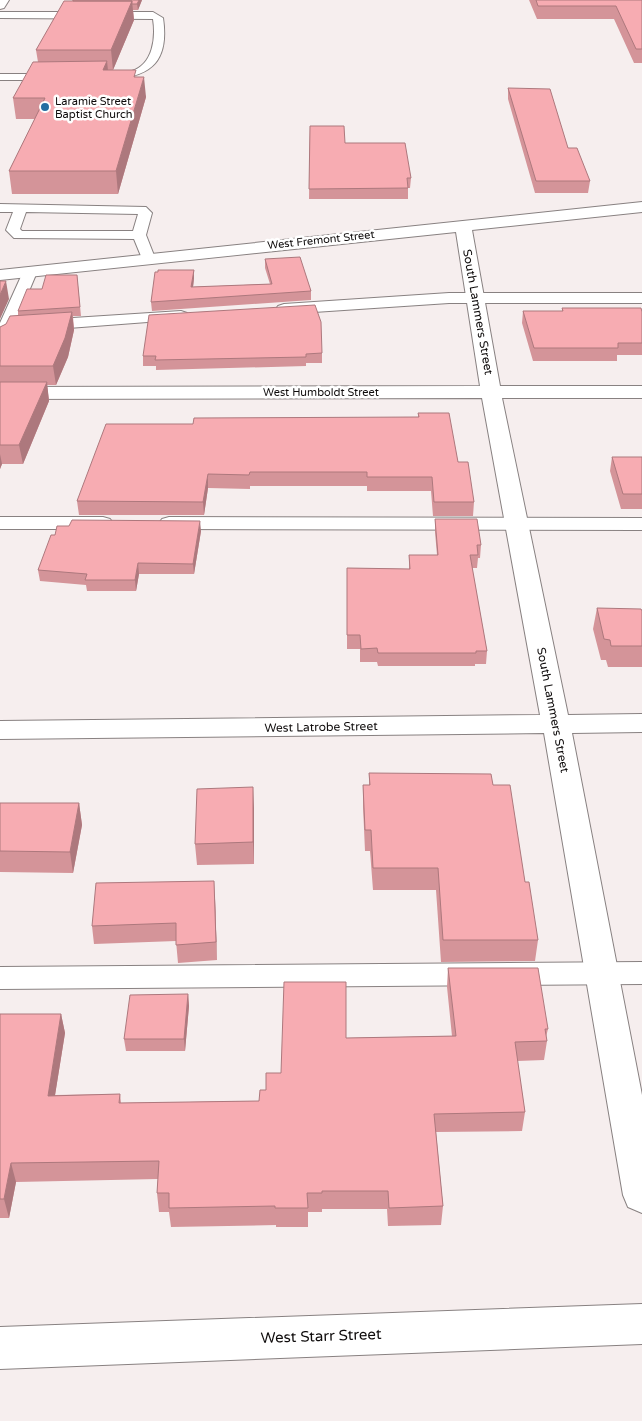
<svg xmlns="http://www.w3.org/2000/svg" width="642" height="1421" font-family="'Varela Round',sans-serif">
  <rect width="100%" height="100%" fill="#f6eeee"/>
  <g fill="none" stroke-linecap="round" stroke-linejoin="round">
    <g stroke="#888181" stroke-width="2">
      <path id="lane" d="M0,12H153L163,18C170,65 147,79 104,79L100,78L99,76L100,74C110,71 122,74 132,71C153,64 156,38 153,19L0,18Z
        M0,74H56L61,77L56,80H0Z
        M0,204L146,207L152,213L146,235L155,258L153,261H143L134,239L14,238L6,230L13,212H0ZM26,212L138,214L133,231H22L20,229Z
        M30,268L35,269L37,272L8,341L6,344L0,346V323L23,272L25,269Z
        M449,293H642V303H449L284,314L278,312L276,309L278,306L284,304Z
        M181,311L187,313L189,316L187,319L42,330L36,328L34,325L36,322L42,320Z
        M0,517H103L110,519L113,523L110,527L103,529H0Z
        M169,517L642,518V530L169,529L162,527L159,523L162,519Z
        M642,962V984L0,989V967Z"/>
    </g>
    <g stroke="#888181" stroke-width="2">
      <path id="street" d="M642,202V212L472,230L500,386H642V398H502L568,715L642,714V732L572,733L642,1095V1213L628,1207L623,1195L544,733L0,739V721L540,715L482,398L0,399V387L480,386L456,232L0,280V270Z
        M642,1304V1344L0,1369V1327Z"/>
    </g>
    <g stroke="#888181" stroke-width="2">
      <path id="secondary" d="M0,0H9L4,8L0,9Z"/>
    </g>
    <use href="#lane" fill="#fff" fill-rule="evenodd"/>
    <use href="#street" fill="#fff" fill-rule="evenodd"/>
    <use href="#secondary" fill="#fff" fill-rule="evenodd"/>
  </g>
  <path fill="#d49499" d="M73,0H142L138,10H133L134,20L113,70L137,77L146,97L118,194H12L9,171L35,119H16L13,98L38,62L36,50Z
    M529,0H642V63H634L614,19H537Z
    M508,88L568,148L590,181L588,193H535L508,99Z
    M310,126L411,178L410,188H408V199H309Z
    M265,259L311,291V300L152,311L151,302L194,270V278L193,287L270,284L265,268Z
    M77,275L81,316H73L74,330L68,357L56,385H47L49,401L23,464H2L0,469V327L6,324L18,315V311L42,289Z
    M562,308L642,312V355H617V361H533L522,323L523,311H562Z
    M322,353V363H306V366L156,370V366H143V356Z
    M418,413L458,462L474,502L473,516H433L431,491H367V486H250V489L208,488L204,515H79L77,501L193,424L418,417Z
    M612,457H642V509H621L610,471Z
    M435,519L481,545L480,558H478L477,568H472L487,651L486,664H475V666H378L377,662H360V649H347V568L409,569V555H437L435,532Z
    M201,531L194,574H139L136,591H87L86,585L40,581L38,570L55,535Z
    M597,608L642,611V667H608L606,660H601L593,629Z
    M369,773L493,785L525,882L538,940L535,961L441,962L436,890H373L370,851H365L363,806V785H369Z
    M0,803H79L82,825L73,873L0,872Z
    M254,808V864L197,865L195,844Z
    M215,899L217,960L178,963L176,941L94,944L92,926Z
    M448,968L548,1029L546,1037L547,1041L544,1060L517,1061L525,1112L522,1131L436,1132L443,1206L441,1225L388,1226L387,1209H322V1212H308V1227H276V1225L171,1227L169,1212H159L157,1193L158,1179L16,1182L9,1218H0V1014H61L65,1033L55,1095L120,1094L121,1103L259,1101L266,1090L281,1073L346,1038L452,1036L447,987Z
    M188,994L189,1006L185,1051H126L124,1039Z"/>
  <path fill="#ad787d" d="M139,0H142L138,10L137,4Z
    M132,1L134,20L113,70L111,50Z
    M107,61L109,80L103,70Z
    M144,77L146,97L118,194L116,171Z
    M194,270V278L192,296L191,287Z
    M6,281L9,299L0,319V295Z
    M72,312L74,330L68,357L56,385L53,366Z
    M47,382L49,401L23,464L19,445Z
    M0,454L2,464L0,469Z
    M208,474V488L204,515L203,502Z
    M200,521L201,531L194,574L193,564Z
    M138,563L139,574L136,591L135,580Z
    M253,787L254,808V864L253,842Z
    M79,803L82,825L73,873L70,852Z
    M214,881L215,899L217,960L216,942Z
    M188,994L189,1006L185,1051L184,1039Z
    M61,1014L65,1033L52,1114L48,1096Z
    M11,1163L16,1182L9,1218L4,1199Z"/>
  <path fill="#f7acb2" stroke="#ad787d" d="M73,0H139L137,4H132V1H73Z
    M536,0H642V49H636L616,6H538Z
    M64,1H132L111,50H36Z
    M107,61L103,70H136L134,77H144L116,171H9L45,98H13L33,62Z
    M508,88L550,89L568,148H577L590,181H536Z
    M310,126H344L345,143H405L411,178H407L408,188L309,189Z
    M300,257L311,291L151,302L155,272H158V270H194L191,287L272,284L265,259Z
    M46,275H77L80,307L18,311L27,289H42Z
    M0,281H6L0,295Z
    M315,305L321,322L322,353L306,354V357L155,360L156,356H143L149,315Z
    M562,308H641L642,312V343H618V348H534L523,311H563Z
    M72,312L65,338L53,366H0V327L6,324L10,316Z
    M0,382H47L19,445H0Z
    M418,413H449L458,462H468L474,502H434L432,477H367V472H250L249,475L208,474L203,502L77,501L106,424H193L194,418L419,417Z
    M612,457H642V494H623Z
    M435,519H477L481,545H477L478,555H470L487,651H476V653H378L377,648L361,649L360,635H347V568L410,569L409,555H438Z
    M72,520L200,521L193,564L138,563L135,580H85L87,574L38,570L51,535H55L57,526H69Z
    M597,608L641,609L642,611V646H611L610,640L604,639Z
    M369,773L491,774L493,785H510L525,882H529L538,940H443L438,868H373L371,830H365L363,785H370Z
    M253,787V842L195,844L197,789Z
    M0,803H79L70,852L0,851Z
    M214,881L216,942L176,945V923L92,926L96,883Z
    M448,968H538L548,1029H545L547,1041L515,1042L525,1112L434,1114L443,1206L389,1208L388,1191H322V1193H307L308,1208H275V1206L169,1208V1193H157L159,1161L11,1163L4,1199H0V1014H61L48,1096L120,1094L119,1103L259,1101L260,1090H266V1073H281L284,982H346V1038L456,1036Z
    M188,994L184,1039H124L130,995Z"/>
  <circle fill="#256ea2" stroke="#fff" stroke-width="2" cx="45" cy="107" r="5"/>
  <g text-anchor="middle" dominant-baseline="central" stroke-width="5" stroke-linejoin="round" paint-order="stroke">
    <g font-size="11" fill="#0e0b0b" stroke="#fff" text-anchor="start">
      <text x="55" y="101">Laramie Street<tspan x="55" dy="13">Baptist Church</tspan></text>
    </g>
    <g font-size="11" fill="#0e0b0b" stroke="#fff">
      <text transform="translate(321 240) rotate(-6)">West Fremont Street</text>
      <text x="321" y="392">West Humboldt Street</text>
    </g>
    <g font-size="12" fill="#0e0b0b" stroke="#fff">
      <text transform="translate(478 312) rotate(80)">South Lammers Street</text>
      <text transform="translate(553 710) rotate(79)">South Lammers Street</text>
      <text transform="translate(321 727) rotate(-1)">West Latrobe Street</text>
    </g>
    <g font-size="15" fill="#0e0b0b" stroke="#fff">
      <text transform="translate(321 1336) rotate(-2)">West Starr Street</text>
    </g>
  </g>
</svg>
